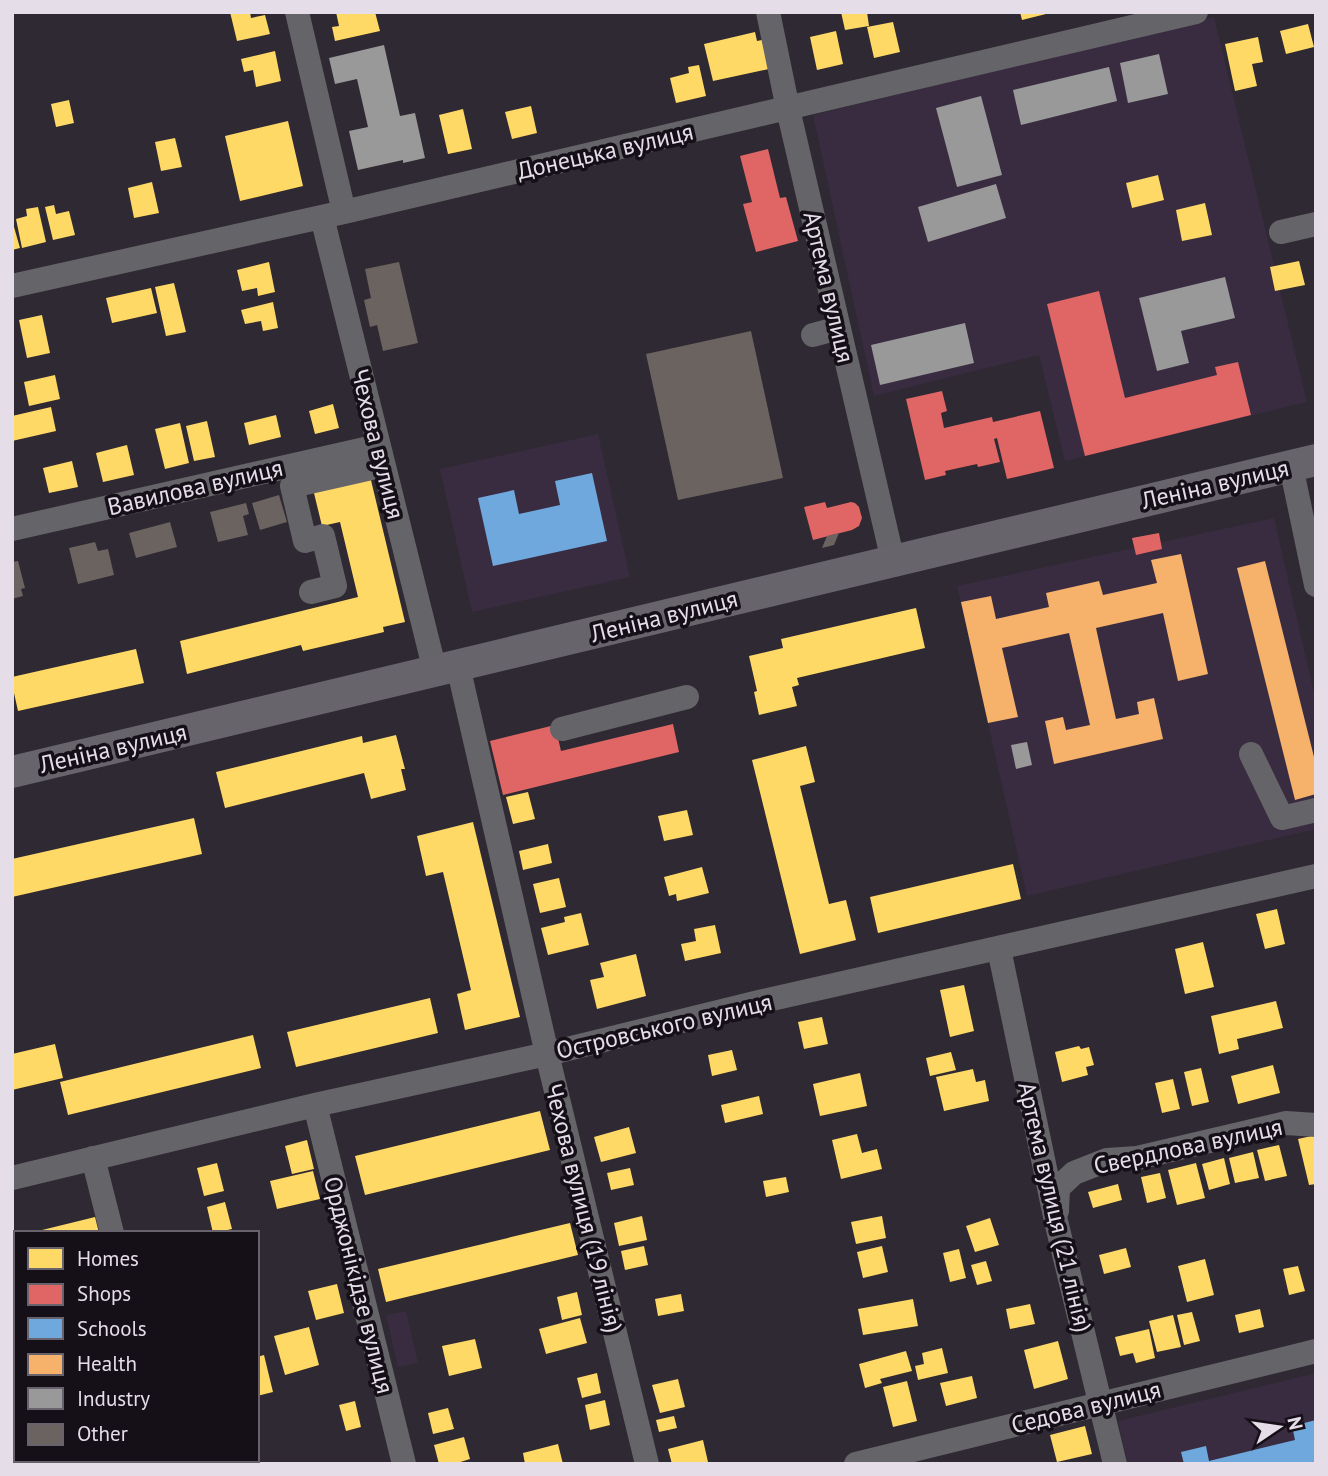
<svg xmlns="http://www.w3.org/2000/svg" width="1328" height="1476" font-family="'PT Sans',sans-serif">
  <rect width="100%" height="100%" fill="#2e2932"/>
  <path fill="#392c41" d="M1214,17L1307,402L1065,461L1039,355L874,396L813,115Z
    M598,434L630,577L472,612L440,469Z
    M1274,518L1316,702V829L1027,896L957,586Z
    M406,1311L418,1363L398,1367L386,1315Z
    M1316,1373V1464H1128L1118,1421Z"/>
  <path fill="#ffd966" d="M230,12H250L251,18L265,15L270,34L237,41Z
    M336,12H375L380,31L335,41L332,27L339,26Z
    M841,12H867L869,26L845,30Z
    M1020,12H1050V13L1022,20Z
    M893,22L900,52L874,58L867,27Z
    M1308,24L1314,47L1286,54L1280,31Z
    M836,31L843,64L817,70L810,37Z
    M755,32L757,41L762,40L769,69L713,81L704,44Z
    M1258,37L1263,62L1252,64L1257,86L1235,91L1225,44Z
    M275,51L281,81L256,87L253,70L244,72L241,59Z
    M699,65L706,96L676,103L670,78L689,73L688,67Z
    M69,100L74,123L56,127L51,104Z
    M531,106L537,133L512,139L505,112Z
    M463,109L472,149L448,154L439,115Z
    M288,121L303,186L240,201L225,136Z
    M175,138L182,167L161,171L155,142Z
    M1158,175L1164,200L1132,208L1126,183Z
    M152,182L159,213L134,218L128,188Z
    M1205,203L1212,235L1182,241L1176,210Z
    M54,205L56,214L69,211L75,235L53,240L45,207Z
    M38,207L46,242L22,248L16,219L27,216L26,209Z
    M12,220L20,248L12,250Z
    M1299,261L1305,285L1275,291L1270,267Z
    M269,262L275,292L258,296L257,288L242,291L237,270Z
    M174,283L186,332L166,336L155,287Z
    M151,288L157,313L112,323L106,298Z
    M273,302L278,328L263,331L261,321L245,324L241,310Z
    M42,315L50,353L27,358L19,320Z
    M55,375L60,399L29,406L24,382Z
    M333,404L339,428L315,434L309,411Z
    M51,407L56,431L12,441V416Z
    M276,415L281,437L249,445L244,423Z
    M207,421L215,457L194,461L186,426Z
    M180,423L189,463L165,469L155,429Z
    M127,445L134,475L103,482L96,453Z
    M72,461L78,487L49,493L43,468Z
    M370,476L405,622L383,627L384,632L303,651L301,645L187,674L180,641L358,597L340,522L322,526L313,489Z
    M916,608L925,648L797,678L799,685L792,687L797,706L759,715L754,692L757,691L749,656L783,648L781,639Z
    M136,649L144,683L18,711L12,684V677Z
    M396,735L405,769H401L406,790L371,799L364,773L225,808L216,772L362,736L363,743Z
    M806,746L815,782L800,786L829,904L846,900L856,940L800,954L752,760Z
    M528,792L535,819L513,824L506,797Z
    M687,810L693,835L664,841L658,816Z
    M194,818L202,854L12,897V859Z
    M473,822L520,1017L465,1030L457,994L471,990L443,872L426,876L417,836Z
    M548,844L552,863L523,870L519,851Z
    M1013,864L1021,899L878,933L870,897Z
    M702,867L709,893L677,901L676,894L669,896L664,877Z
    M559,878L566,907L540,913L533,884Z
    M1277,909L1285,944L1265,949L1256,914Z
    M581,913L589,945L548,955L541,928L565,922L564,917Z
    M715,925L721,953L685,961L681,944L696,941L694,929Z
    M1203,942L1214,987L1185,994L1175,949Z
    M636,954L646,996L597,1009L590,980L604,977L600,963Z
    M964,985L974,1031L950,1037L940,990Z
    M430,998L438,1033L296,1067L287,1032Z
    M1276,1001L1283,1028L1237,1039L1239,1049L1219,1054L1211,1016Z
    M822,1017L828,1044L804,1049L798,1022Z
    M253,1035L261,1068L68,1115L60,1082Z
    M55,1044L63,1078L12,1090V1054Z
    M1079,1046L1081,1049L1089,1047L1094,1065L1086,1067L1088,1075L1062,1082L1055,1052Z
    M732,1050L737,1070L712,1076L708,1055Z
    M951,1052L956,1070L930,1076L926,1058Z
    M1273,1065L1280,1093L1238,1104L1231,1076Z
    M1201,1068L1209,1102L1192,1106L1184,1072Z
    M973,1069L976,1082L985,1080L989,1101L944,1111L936,1077Z
    M860,1073L867,1106L820,1116L813,1084Z
    M1173,1079L1180,1109L1162,1113L1155,1083Z
    M759,1096L763,1114L725,1123L721,1105Z
    M540,1111L550,1150L365,1195L355,1156Z
    M629,1127L636,1153L601,1162L594,1137Z
    M857,1134L862,1153L877,1149L882,1169L841,1179L832,1140Z
    M1316,1135V1184L1309,1185L1298,1139Z
    M307,1140L314,1169L292,1174L285,1146Z
    M1279,1145L1287,1176L1265,1181L1257,1150Z
    M1253,1152L1259,1178L1235,1183L1229,1158Z
    M1224,1158L1230,1184L1209,1190L1202,1164Z
    M217,1163L224,1191L204,1196L197,1168Z
    M1196,1163L1205,1198L1177,1205L1168,1170Z
    M630,1168L634,1185L611,1190L607,1173Z
    M313,1171L320,1199L277,1209L270,1181Z
    M1160,1173L1166,1198L1147,1203L1141,1177Z
    M786,1177L789,1192L766,1197L763,1181Z
    M1118,1184L1122,1200L1093,1208L1088,1192Z
    M225,1202L232,1229L213,1233L207,1207Z
    M642,1216L647,1240L619,1246L614,1223Z
    M882,1216L886,1238L856,1244L851,1222Z
    M95,1217L99,1233H34V1232Z
    M990,1218L999,1245L975,1252L966,1226Z
    M570,1223L578,1255L386,1302L378,1269Z
    M644,1246L648,1265L625,1270L621,1251Z
    M882,1246L888,1272L863,1278L857,1252Z
    M1126,1248L1131,1267L1104,1274L1099,1255Z
    M959,1249L966,1278L950,1282L943,1253Z
    M1205,1259L1214,1295L1187,1302L1178,1266Z
    M986,1261L992,1281L977,1285L971,1265Z
    M1298,1266L1305,1291L1289,1295L1283,1269Z
    M337,1284L344,1313L316,1320L308,1291Z
    M577,1292L582,1315L562,1320L557,1297Z
    M681,1294L684,1311L658,1316L655,1299Z
    M913,1299L918,1326L863,1335L858,1309Z
    M1030,1304L1035,1324L1010,1329L1006,1309Z
    M1260,1309L1264,1327L1239,1333L1235,1315Z
    M1192,1312L1200,1341L1184,1345L1177,1315Z
    M1173,1315L1181,1347L1157,1352L1149,1321Z
    M580,1318L587,1343L546,1354L539,1329Z
    M309,1327L319,1365L285,1375L274,1336Z
    M1149,1329L1155,1358L1136,1363L1133,1353L1120,1356L1115,1337Z
    M475,1339L482,1368L449,1376L442,1346Z
    M1058,1341L1068,1379L1034,1389L1024,1350Z
    M942,1348L948,1373L918,1380L915,1366L924,1364L922,1353Z
    M906,1351L912,1371L880,1379L882,1383L865,1388L859,1364Z
    M264,1355L273,1392L257,1396V1357Z
    M597,1373L601,1393L582,1398L577,1378Z
    M972,1376L977,1398L946,1406L940,1383Z
    M678,1379L685,1407L660,1413L652,1385Z
    M907,1381L917,1421L893,1427L883,1387Z
    M605,1400L610,1425L590,1430L585,1405Z
    M355,1401L361,1427L346,1431L339,1405Z
    M448,1408L454,1429L433,1434L428,1413Z
    M674,1416L677,1428L659,1432L656,1420Z
    M1085,1426L1092,1454L1057,1462L1050,1435Z
    M464,1437L470,1459L454,1464H439L434,1445Z
    M703,1440L708,1462L703,1464H672L668,1449Z
    M558,1444L563,1464H525L523,1453Z"/>
  <path fill="#e06666" d="M768,149L780,198L786,197L798,241L756,252L743,204L752,202L740,156Z
    M1099,291L1125,398L1217,375L1215,367L1238,362L1251,415L1085,456L1047,304Z
    M942,391L947,411L941,413L944,428L992,417L993,422L1040,411L1054,468L1007,479L997,438L994,439L1000,462L978,467L977,464L945,471L946,475L925,480L906,399Z
    M825,502L827,508L851,502L855,503L859,507L862,518L859,526L852,530L813,540L804,507Z
    M1159,533L1162,549L1136,555L1132,538Z
    M673,724L679,752L503,795L490,741L555,725L561,751Z"/>
  <path fill="#6fa8dc" d="M592,473L607,541L493,566L478,498L514,490L519,514L560,505L555,481Z
    M1316,1420V1464H1184L1181,1452L1206,1446L1209,1461L1295,1440L1292,1426Z"/>
  <path fill="#f6b26b" d="M1181,554L1208,674L1178,681L1163,613L1096,628L1116,719L1139,714L1137,702L1154,698L1163,739L1054,764L1045,721L1063,717L1066,730L1090,725L1069,633L1002,648L1018,717L988,723L961,602L991,596L996,619L1049,607L1046,593L1099,581L1103,595L1157,583L1151,560Z
    M1265,561L1316,765V794L1295,800L1237,568Z"/>
  <path fill="#999" d="M384,45L400,116L415,113L425,158L403,163V160L358,170L349,131L368,127L357,79L335,84L329,58Z
    M1159,54L1168,94L1128,103L1120,63Z
    M1109,67L1117,101L1021,125L1013,90Z
    M981,96L1002,175L957,187L936,108Z
    M996,184L1006,218L928,242L918,207Z
    M1225,277L1235,318L1181,331L1189,363L1157,371L1139,298Z
    M965,323L974,363L880,385L871,345Z
    M1027,742L1032,765L1016,769L1011,745Z"/>
  <path fill="#6b6360" d="M399,262L418,343L383,351L377,325L370,327L364,300L371,298L365,269Z
    M751,331L783,478L678,500L646,354Z
    M279,495L287,522L260,530L252,503Z
    M246,503L249,514L243,516L248,535L218,542L210,512Z
    M170,522L177,547L136,558L129,533Z
    M839,533L834,545L822,548L827,536Z
    M95,542L98,551L108,549L114,575L78,584L69,548Z
    M18,561L25,588L21,589L23,596L12,599V562Z"/>
  <g fill="none" stroke-linecap="round" stroke-linejoin="round">
    <path stroke="#656468" stroke-width="24" d="M297,12L344,212
      M768,12L788,109L893,561
      M322,217L435,671
      M1281,232L1316,224
      M12,286L344,212L1196,12
      M813,335L839,328
      M1291,466L1316,585
      M12,529L378,446L376,467L292,486L305,541L323,536L335,586L311,592
      M458,666L547,1054L647,1464
      M562,729L687,697
      M1251,754L1282,818L1316,810
      M999,949L1056,1221L1115,1464
      M315,1105L404,1464
      M93,1158L112,1233
      M12,1178L315,1105L547,1054L759,1002L1316,876
      M1057,1211L1058,1188L1074,1173L1107,1160L1137,1158L1286,1123L1316,1125
      M168,1460L169,1464
      M856,1464L1316,1351"/>
    <path stroke="#68646b" stroke-width="32" d="M12,772L1316,460"/>
  </g>
  <g text-anchor="middle" dominant-baseline="central" stroke-width="7" stroke-linejoin="round" paint-order="stroke">
    <g font-size="24" fill="#e5dee9" stroke="#151018">
      <text transform="translate(605 151) rotate(-13)">Донецька вулиця</text>
      <text transform="translate(829 287) rotate(77)">Артема вулиця</text>
      <text transform="translate(378 444) rotate(76)">Чехова вулиця</text>
      <text transform="translate(1215 484) rotate(-13)">Леніна вулиця</text>
      <text transform="translate(195 487) rotate(-13)">Вавилова вулиця</text>
      <text transform="translate(664 616) rotate(-14)">Леніна вулиця</text>
      <text transform="translate(113 748) rotate(-13)">Леніна вулиця</text>
      <text transform="translate(664 1026) rotate(-13)">Островського вулиця</text>
      <text transform="translate(1188 1146) rotate(-12)">Свердлова вулиця</text>
      <text transform="translate(1055 1207) rotate(77)">Артема вулиця (21 лiнiя)</text>
      <text transform="translate(584 1208) rotate(76)">Чехова вулиця (19 лiнiя)</text>
      <text transform="translate(359 1285) rotate(76)">Орджонікідзе вулиця</text>
      <text transform="translate(1086 1407) rotate(-14)">Седова вулиця</text>
    </g>
  </g>
  <rect width="1328" height="1476" fill="none" stroke="#e5dee9" stroke-width="28"/>
  <rect x="14" y="1231" width="245" height="231" fill="#151018" stroke="#68626c" stroke-width="2"/>
  <rect x="28" y="1248" width="35" height="21" fill="#ffd966" stroke="#68626c" stroke-width="2"/>
  <text x="77" y="1266" font-size="21" fill="#e5dee9">Homes</text>
  <rect x="28" y="1284" width="35" height="21" fill="#e06666" stroke="#68626c" stroke-width="2"/>
  <text x="77" y="1301" font-size="21" fill="#e5dee9">Shops</text>
  <rect x="28" y="1318" width="35" height="21" fill="#6fa8dc" stroke="#68626c" stroke-width="2"/>
  <text x="77" y="1336" font-size="21" fill="#e5dee9">Schools</text>
  <rect x="28" y="1354" width="35" height="21" fill="#f6b26b" stroke="#68626c" stroke-width="2"/>
  <text x="77" y="1371" font-size="21" fill="#e5dee9">Health</text>
  <rect x="28" y="1388" width="35" height="21" fill="#999999" stroke="#68626c" stroke-width="2"/>
  <text x="77" y="1406" font-size="21" fill="#e5dee9">Industry</text>
  <rect x="28" y="1424" width="35" height="21" fill="#6b6360" stroke="#68626c" stroke-width="2"/>
  <text x="77" y="1441" font-size="21" fill="#e5dee9">Other</text>
  <g transform="translate(1279 1427) rotate(77)" stroke="#151018" stroke-width="5" paint-order="stroke">
  <path d="M0-5L12 26L0 18L-12 26Z" fill="#e5dee9"/>
  <text y="-10" font-size="19" font-weight="bold" text-anchor="middle" fill="#e5dee9">N</text>
  </g>
</svg>
